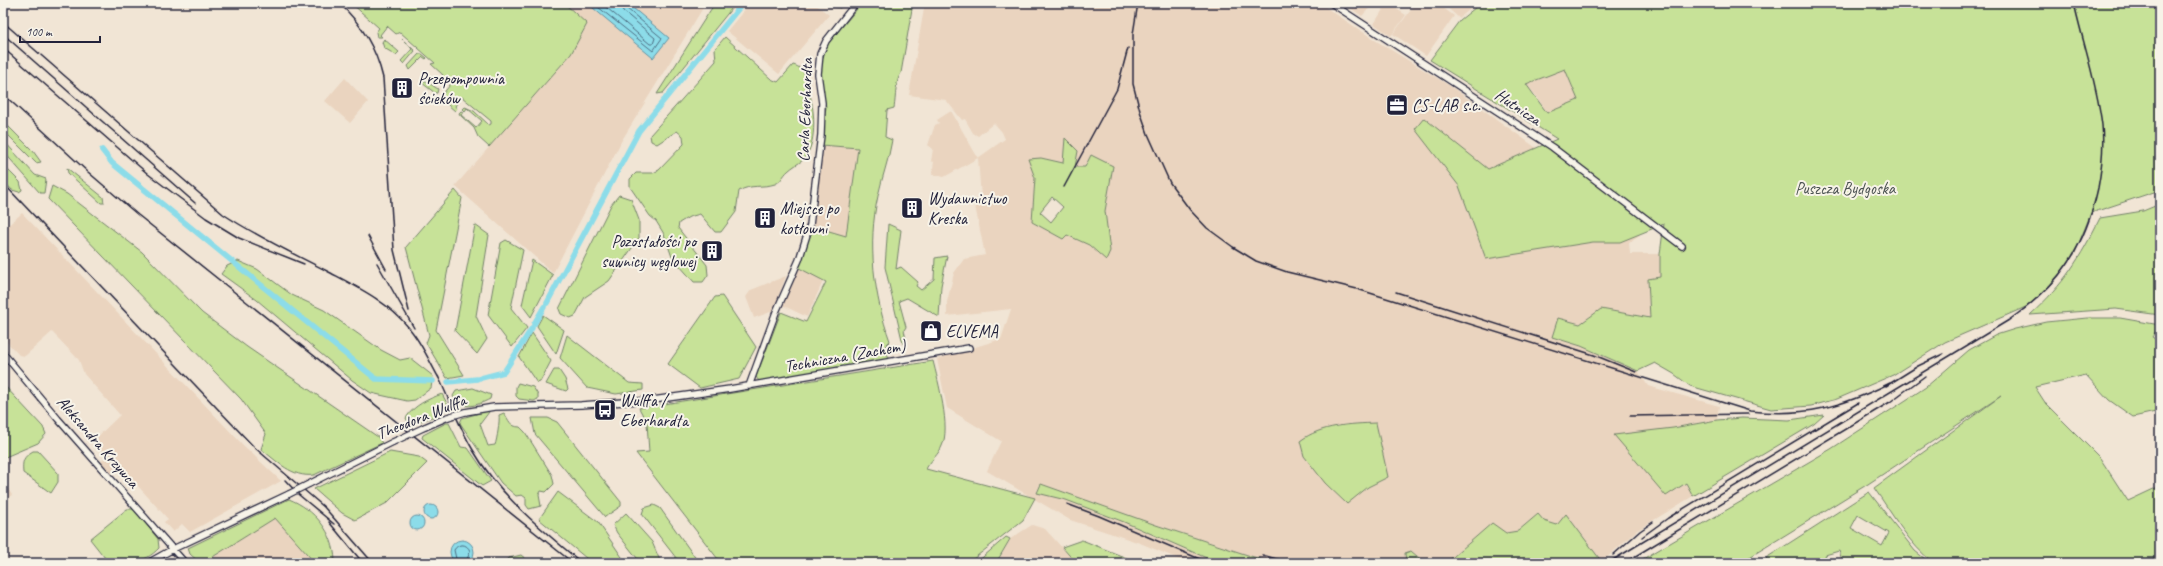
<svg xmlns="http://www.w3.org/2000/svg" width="2163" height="566" font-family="Caveat,sans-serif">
  <rect width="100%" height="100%" fill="#f1e5d5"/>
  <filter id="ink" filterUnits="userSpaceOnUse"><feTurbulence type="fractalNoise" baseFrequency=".025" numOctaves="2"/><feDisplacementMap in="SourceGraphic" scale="8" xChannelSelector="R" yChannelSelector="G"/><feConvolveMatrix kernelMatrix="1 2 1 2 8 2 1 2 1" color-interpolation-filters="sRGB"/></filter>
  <g filter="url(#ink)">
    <path fill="#ead4bf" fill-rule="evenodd" d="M564,3H706L622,140L553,273L455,186L571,54L587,24Z
      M750,3H814L829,15L779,74L727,31Z
      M925,3H1319L1378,42L1450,86L1641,223L1642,230L1638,237L1629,243L1630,254H1660V277L1648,279L1650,318L1601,309L1580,324L1558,318L1552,337L1581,346L1638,371L1648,386L1719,406L1717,420L1673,428L1665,496L1686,483L1693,496L1636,531L1602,562L1566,515L1557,525L1544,521L1538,514L1518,531L1506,533L1492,524L1446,563H1425L1411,551L1406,563H1272L1156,525L1041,484L1037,492L1066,500L1124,522L1218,563H1188L1140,543L1070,520L987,471L1001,441L947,408L937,359L1001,339L1011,309L947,316V302L954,273L964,259L985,255L974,201L981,198L978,158L944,177L932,174L934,162L931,161L933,149L928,145L935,125L939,123L937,120L951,111L978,158L1005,139L1002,132L994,123L978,136L973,133L965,119L962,120L946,100L909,95ZM1065,139L1075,167L1113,166L1105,211L1110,251L1106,259L1089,245L1067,235L1063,239L1032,222L1035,178L1041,158L1063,163ZM1388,477L1368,487L1347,504L1325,483Z
      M1343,3H1374L1362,16Z
      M1387,3L1406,15L1391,36L1374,24Z
      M1416,3H1437L1454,16L1426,56L1393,34Z
      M1442,3H1478L1459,18Z
      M1565,69L1579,100L1547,113L1537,97L1526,84Z
      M345,78L368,102L350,123L325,101Z
      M821,145L858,148L846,236L812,226Z
      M22,213L243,445L281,481L190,532L182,524L173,532L164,522L168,519L166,517L120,466L111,474L101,462L106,456L92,442L120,415L84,374L79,360L52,332L25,356L19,355L3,338V230Z
      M799,268L824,279L807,317L782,305Z
      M786,276L773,311L754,318L746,297L751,290Z
      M3,481L12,495L3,501Z
      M275,517L315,563H203Z
      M1032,525L1045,529L1076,563H996L1010,539Z"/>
    <path fill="#c7e298" stroke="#74826a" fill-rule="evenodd" d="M351,3H564L587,24L571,54L489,147L478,137L474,128L460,115L459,113L461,111L463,112L461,115L476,128L482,121L467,108L465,111L463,109L465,107L474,111L489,125L491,124V121L462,97L455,106L457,109L455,111L441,99L442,95L454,80L451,78L444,83L439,79L443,75L431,64L435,63L400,32L396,34L387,26L380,35L382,37H377L376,32L379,28Z
      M715,3H736L663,93L657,94Z
      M823,3H845L840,8Z
      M862,3H913L901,73C895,82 896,97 894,108L887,110L885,137L892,140C889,159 882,177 878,196C867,244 874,296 890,341L884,347L891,362L759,381L756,377L781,312L806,322L826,282L799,268L812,226L846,236L858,148L821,145L826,107L819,70L827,45Z
      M1481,3H2160V190L2091,213L2075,253L2053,283L2028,306L1945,342L1893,375L1837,399L1811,406L1771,409L1690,386L1674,374L1655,363L1638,371L1581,346L1552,337L1558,318L1580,324L1601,309L1650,318L1648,279L1660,277V254L1664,224L1620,242H1593L1486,259L1459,186L1415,129L1424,118L1488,169L1557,139L1430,60L1460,20ZM1565,69L1578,100L1547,113L1526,84Z
      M725,37L771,79L778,82L793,65C807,68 807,83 810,95C815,113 817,145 803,160C798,164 792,167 788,171C783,175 782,181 775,184C763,188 750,184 739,191L736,212L721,232H715L700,214L689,217L679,223L678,228L707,265L708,275L703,282H694L672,257L664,234L656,221L650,216L630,187V179L636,173H653L659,170L684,144L683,136L677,131L657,144L651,141L650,135L716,61L715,49Z
      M384,39L399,52L396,55L384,48L382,42Z
      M402,39L415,51L404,64L401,61L412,49Z
      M419,54H422L427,58L426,59L423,57L410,70L408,66Z
      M424,80L438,89L437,93H435L422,83Z
      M3,121L33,151L41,162L36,163L3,130Z
      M1065,138L1078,151L1075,167H1085L1091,155L1113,166L1105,211L1110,251L1106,260L1089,245L1067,235L1063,239L1032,222L1035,178L1028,159L1041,158L1063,163ZM1052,197L1063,207L1051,222L1040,212Z
      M3,140L35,175L46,179L44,193H40L3,151Z
      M3,165L20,182L22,190L19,192L12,190L3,180Z
      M67,168L103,197L104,203H101L68,173Z
      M52,186L67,194L142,252L202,313L247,347L378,437L382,443L314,475C292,478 277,461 261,449L266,434L241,399L48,199Z
      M455,190L462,198L436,330L464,375L447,378L426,343L429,335L406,247Z
      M619,195L631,199L639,220V238L609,281L585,297L575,316L570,318L561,314L559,309L611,205Z
      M2160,204V315L2116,309L2030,315C2065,283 2079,260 2100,218L2143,211Z
      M888,224L901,230L896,269L901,267L918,282L916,286L921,290L934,279L935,258L947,256L941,286L939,317L907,298L899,301L906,327L904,330L907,344H903L885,267Z
      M475,225L489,235L476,316L487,339L477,354L455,331Z
      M506,240L523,250L511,308L527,328L512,347L488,315L501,243Z
      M532,260L553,275L531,317L522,305Z
      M238,261L257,269L292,295L324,310L381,350L400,360L410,358L433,376L431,388L415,400L407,401L371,393L352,380L257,300L221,274L227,266Z
      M722,296L756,347L739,379L700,388L668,364L715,297Z
      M543,315L564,330L556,354L537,326Z
      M2087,318H2120L2160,325L2152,337L2160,342V411L2133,417L2109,400L2086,375L2035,387L2046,404L2100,458L2128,501L2160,486V563H1934C1909,545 1892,513 1874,488L2001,396L1868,484L1740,563H1636L1831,449L1926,387L1969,350L1996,335L2015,329L2046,322Z
      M532,333L551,361L540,382L537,383L519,357Z
      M567,335L629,383L643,384V390L616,394L587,388L560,358Z
      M933,361C938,381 951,428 942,446C939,454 930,461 926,469L1035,498L1023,520L968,563H721L636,453L649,452L647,423L639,408Z
      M554,370H559L565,379L568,389L566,391L546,384Z
      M518,383L533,387L538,395V399L534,401L519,399L516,396V387Z
      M3,384L43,427L46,434L38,443L3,458Z
      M473,388L491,395L490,399C477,406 460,411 453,396L456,391Z
      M442,394L449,407L441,414L412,424L408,422L406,418C414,405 428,399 442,394Z
      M487,411L489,412L480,424L488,446L495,445C497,440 500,420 499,415L504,413C509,420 510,427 520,427L525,432L552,475L554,484L546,492L541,491L539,495L541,506L529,509L526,505V498L522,495L516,496L501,483L460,423L462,418Z
      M1824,415L1814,424L1693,496L1686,483L1666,496L1614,435L1673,428L1717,420L1742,418L1789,420Z
      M532,418H548L557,422L621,502V506L605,517L535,434Z
      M446,423H449L461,447L468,448L491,481L482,486L422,438L423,435Z
      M1376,423L1388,477L1368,487L1347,504L1325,483L1304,456L1300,441C1321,425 1350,424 1376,423Z
      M33,451H38L58,473V482L51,493L23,473C22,461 23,457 33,451Z
      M390,452L419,457L427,463L387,503L355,520L342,513L314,489Z
      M1041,484L1156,525L1272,563H1218L1124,522L1066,500L1037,493Z
      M558,492L598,522L626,563H592L539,519Z
      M1869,492L1915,551L1930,563H1843L1839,551L1825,555L1828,563H1770L1766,558ZM1858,515L1889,533L1882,546L1851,528Z
      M289,499C314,509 334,532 335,561L332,563H315L275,518L203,563H200L190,554L188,548Z
      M654,505L660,508L699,563H680L642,514L644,508Z
      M127,509H134L158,539L159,548C144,564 129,563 109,563L90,539Z
      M626,513L652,542L661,563H641L617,533L613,525Z
      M1538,514L1544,521L1557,525L1566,514L1602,562L1446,563L1492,523L1506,533L1518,531Z
      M1006,537L1010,539L996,563H976Z
      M1082,540L1139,563H1076L1062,547Z
      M1411,551L1425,563H1406L1405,553Z
      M521,555L531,563H505L509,558Z"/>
    <path fill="#8cdce9" stroke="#6292a3" d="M587,3H627L669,38L653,58Z
      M424 512a7 7 0 1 1 14 0a7 7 0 1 1-14 0Z
      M410 523a7 7 0 1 1 14 0a7 7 0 1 1-14 0Z
      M450 552a12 12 0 1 1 24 0a12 12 0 1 1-24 0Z"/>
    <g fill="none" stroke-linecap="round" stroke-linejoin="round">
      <path stroke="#4c6c81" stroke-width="1" d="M593,3L653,51L662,38L626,8L625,3
        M601,3L650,44H653L655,38L623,11L620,3
        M457,563L454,550C458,543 467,543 470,551L466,563"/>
      <path stroke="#8cdce9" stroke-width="5.5" d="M102,150L112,163L376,379L433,381
        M547,303L639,131L743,3
        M534,324L544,307
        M481,378L504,372L532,328
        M448,382L477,379"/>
      <g stroke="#22223b" stroke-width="8">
        <path id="minor" d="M1331,3L1552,147L1682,246
          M3,353L58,419L185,563
          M749,386L776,312L799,260L810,225L821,135L822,103L818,74L820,54L826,41L856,3
          M465,412L494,407L581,405L653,400L730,389L969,348
          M425,427L448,417
          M309,484L393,442
          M148,563L173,549L289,494"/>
      </g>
      <use href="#minor" stroke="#f7f3e8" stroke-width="5.5"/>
      <path stroke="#22223b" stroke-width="1.5" d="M339,3C362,24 376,48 383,78L394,250L409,311
        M1138,3L1133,34V84L1140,111L1148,134L1170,183L1190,210L1207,228L1233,247L1256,261L1287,272L1357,289L1750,411C1805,417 1842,407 1890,383
        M3,22L223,214C256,236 292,253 327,271C357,287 387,301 409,328C422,343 430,363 440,380
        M3,34L195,203
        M3,48L148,174L206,218L239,238L304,264
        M3,94L88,172L138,215L573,563
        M3,183L254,447L324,507L373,563
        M1064,187L1117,89L1128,48
        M368,236L386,269
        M377,263L414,328
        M1396,292L1594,355L1636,372
        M438,376C450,401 459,427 473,450C499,495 542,530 582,563
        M1886,386L1918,366L1943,354
        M1630,416L1748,414
        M285,480L299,495L334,524
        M1067,504L1099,516L1209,563
        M329,522L363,563
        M1642,537L1668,518L1858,403
        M1262,555L1291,563
        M1613,555L1640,531L1653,522
        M1608,563L2009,320C2059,286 2085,248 2098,188C2102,167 2104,146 2102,125C2097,84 2083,43 2074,3
        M1624,563L1890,402L1925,376"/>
      <g stroke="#22223b" stroke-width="8" stroke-linecap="butt">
        <path id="minor-bridge" d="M448,417L465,412
          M393,442L425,427
          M289,494L309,484"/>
      </g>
      <use href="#minor-bridge" stroke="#f7f3e8" stroke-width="5.5"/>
    </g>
  </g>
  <defs>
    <g id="building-square" transform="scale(1.15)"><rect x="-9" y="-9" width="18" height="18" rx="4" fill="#22223b" stroke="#f7f3e8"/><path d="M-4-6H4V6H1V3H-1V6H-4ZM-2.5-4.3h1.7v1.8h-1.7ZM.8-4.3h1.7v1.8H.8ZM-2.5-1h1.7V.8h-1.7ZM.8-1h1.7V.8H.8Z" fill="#fff"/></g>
    <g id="office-square" transform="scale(1.15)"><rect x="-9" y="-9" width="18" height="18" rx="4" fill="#22223b" stroke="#f7f3e8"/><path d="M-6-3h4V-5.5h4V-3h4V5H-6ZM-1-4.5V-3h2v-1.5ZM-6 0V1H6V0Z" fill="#fff"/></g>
    <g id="shop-square" transform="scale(1.15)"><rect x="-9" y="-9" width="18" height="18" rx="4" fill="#22223b" stroke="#f7f3e8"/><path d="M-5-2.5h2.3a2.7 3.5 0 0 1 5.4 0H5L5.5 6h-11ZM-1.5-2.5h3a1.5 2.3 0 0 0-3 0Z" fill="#fff"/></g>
    <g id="bus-square" transform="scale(1.15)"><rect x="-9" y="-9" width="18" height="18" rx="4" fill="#22223b" stroke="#f7f3e8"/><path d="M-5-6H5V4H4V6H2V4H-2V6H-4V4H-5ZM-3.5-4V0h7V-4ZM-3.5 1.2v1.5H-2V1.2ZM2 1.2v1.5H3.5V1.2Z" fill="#fff"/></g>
  </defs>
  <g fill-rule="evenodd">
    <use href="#building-square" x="402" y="88"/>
    <use href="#office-square" x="1397" y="105"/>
    <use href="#building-square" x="912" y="208"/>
    <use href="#building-square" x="765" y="218"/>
    <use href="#building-square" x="712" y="251"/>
    <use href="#shop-square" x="931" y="331"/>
    <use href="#bus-square" x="605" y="410"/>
  </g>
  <g text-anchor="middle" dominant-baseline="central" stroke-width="4" stroke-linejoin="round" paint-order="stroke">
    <g font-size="17" fill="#22223b" stroke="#f7f3e8" text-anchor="start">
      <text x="418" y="78">Przepompownia<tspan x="418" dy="20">ścieków</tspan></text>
      <text x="1412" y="105">CS-LAB s.c.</text>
      <text x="928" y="198">Wydawnictwo<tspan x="928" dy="20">Kreska</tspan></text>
      <text x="780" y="208">Miejsce po<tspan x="780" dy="20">kotłowni</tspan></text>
      <text x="696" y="241" text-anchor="end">Pozostałości po<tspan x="696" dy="20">suwnicy węglowej</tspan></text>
      <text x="946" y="331">ELVEMA</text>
      <text x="620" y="400">Wulffa /<tspan x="620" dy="20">Eberhardta</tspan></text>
    </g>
    <g font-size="17" fill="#22223b" stroke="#f7f3e8">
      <text transform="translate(1518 107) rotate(34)">Hutnicza</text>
      <text transform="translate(805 110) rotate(-88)">Carla Eberhardta</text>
      <text transform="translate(845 356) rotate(-10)">Techniczna (Zachem)</text>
      <text transform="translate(421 417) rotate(-22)">Theodora Wulffa</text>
      <text transform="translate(98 442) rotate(49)">Aleksandra Krzywca</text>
    </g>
    <g font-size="17" fill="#4b5252" stroke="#f7f3e8">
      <text x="1845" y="188">Puszcza Bydgoska</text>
    </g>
  </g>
  <rect width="2163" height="566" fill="none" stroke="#f7f3e8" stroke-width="16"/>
  <rect x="8" y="8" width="2147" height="550" fill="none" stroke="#22223b" stroke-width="1.5" filter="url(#ink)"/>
  <path d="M20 36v6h80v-6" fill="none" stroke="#22223b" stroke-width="2"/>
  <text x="26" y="36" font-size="12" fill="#22223b" stroke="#f7f3e8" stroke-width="3" paint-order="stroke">100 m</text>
</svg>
